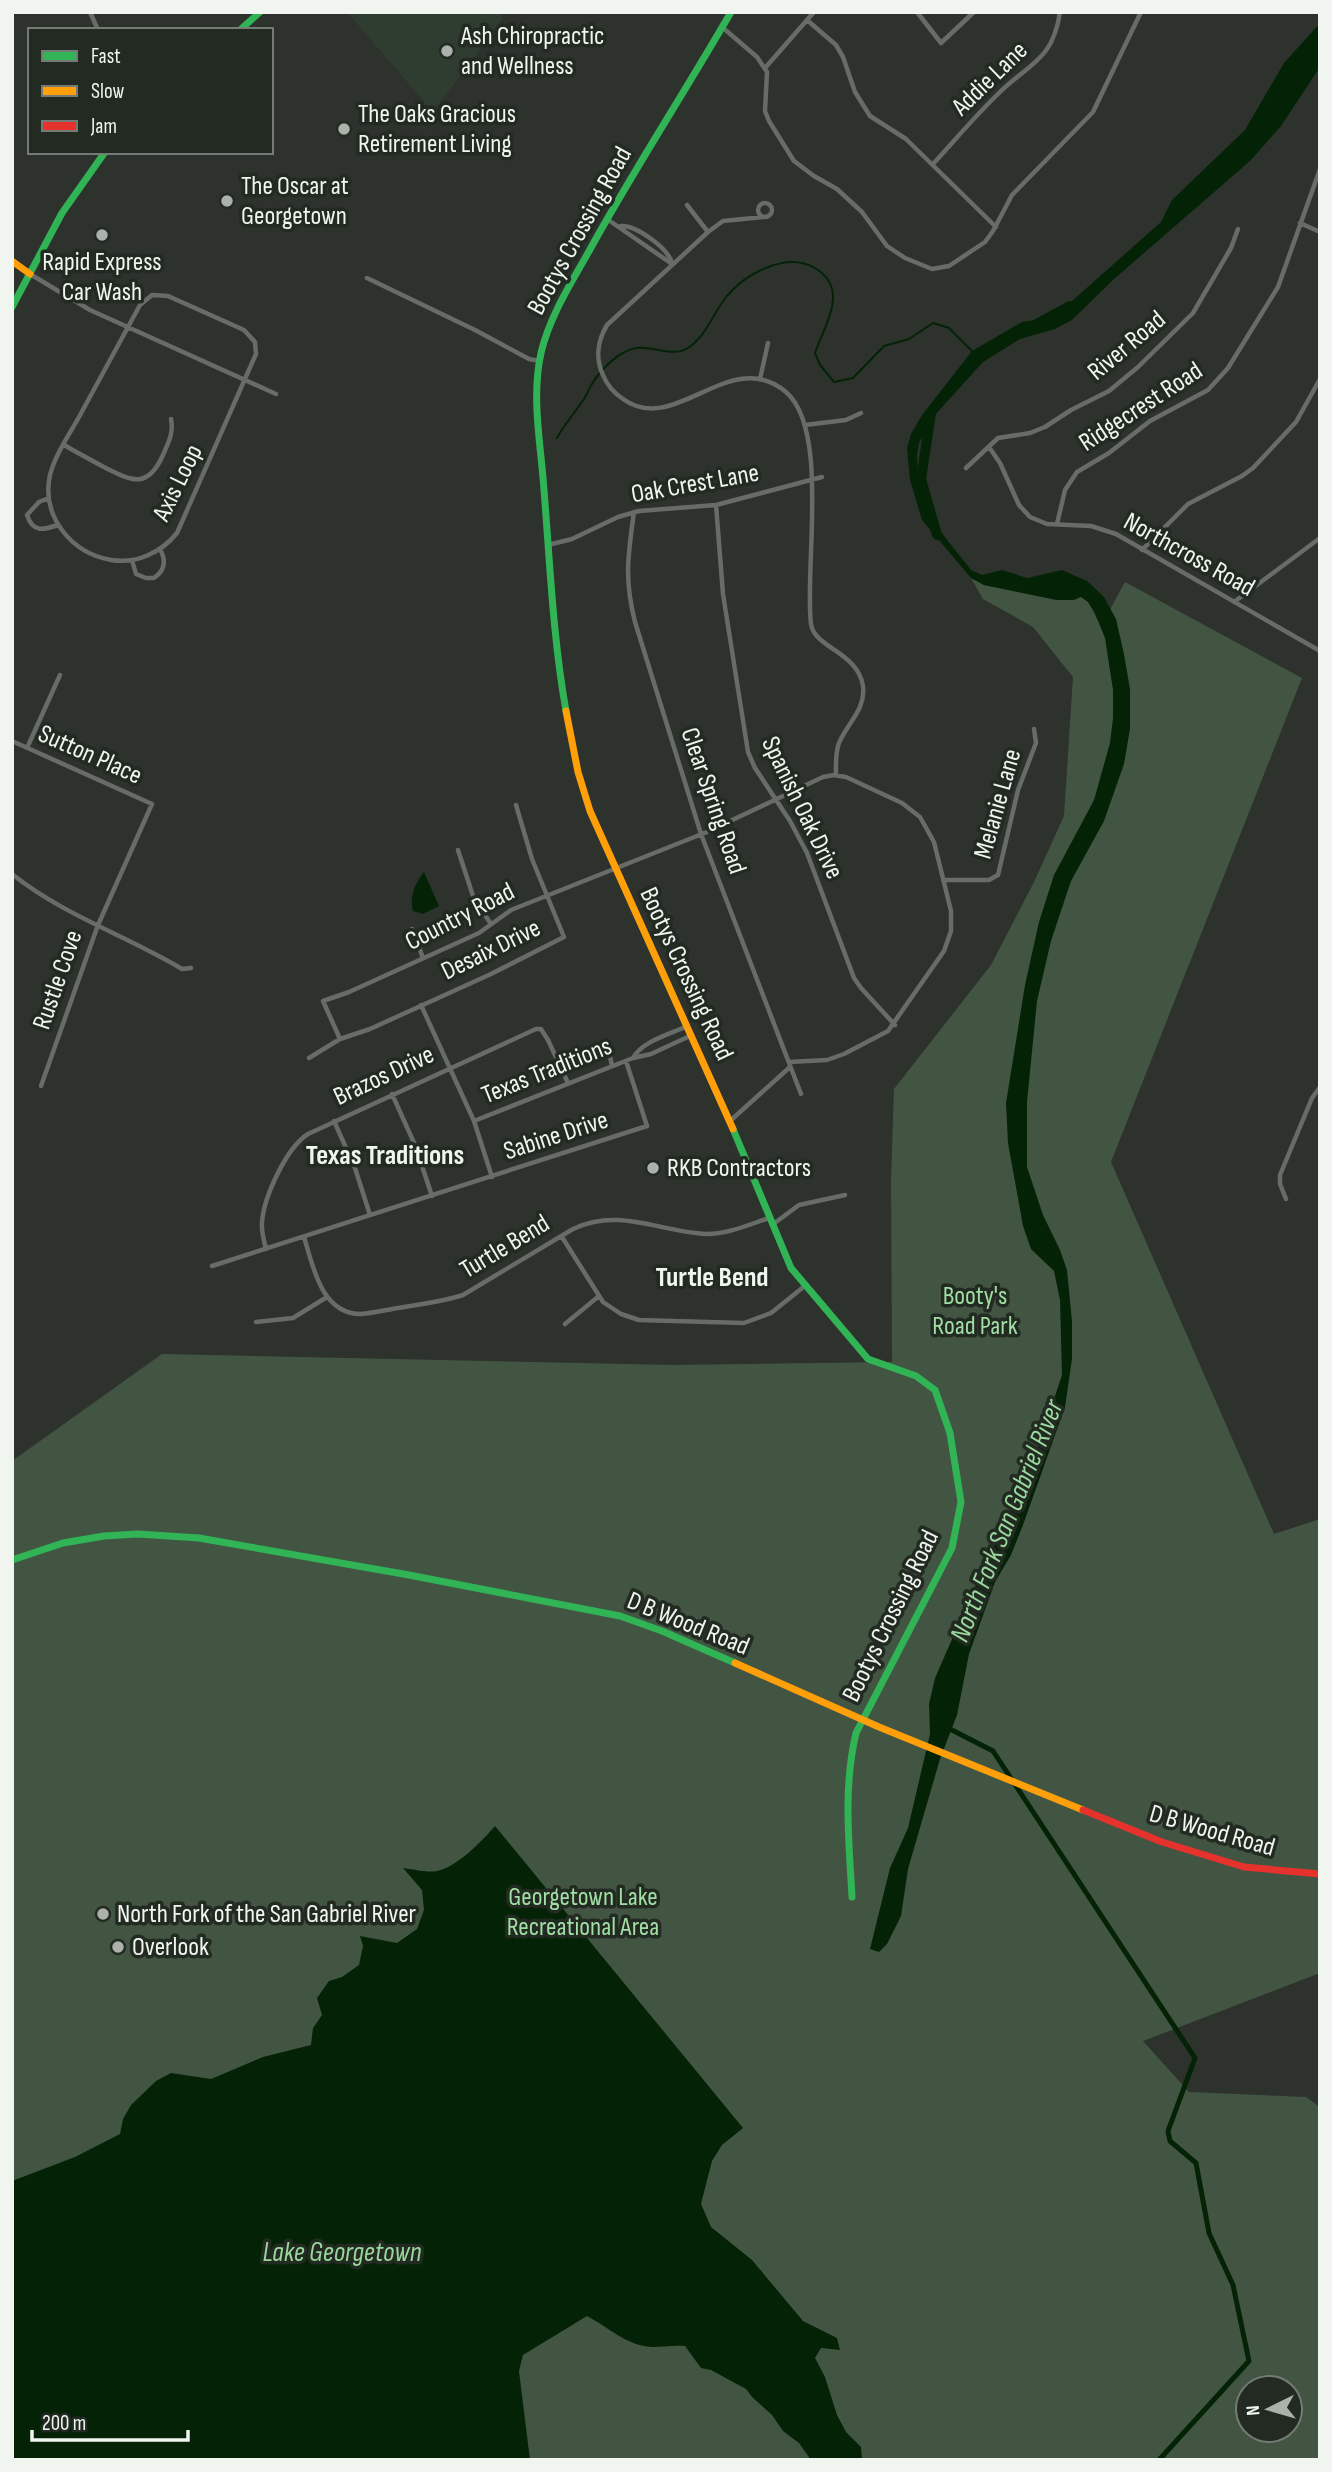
<svg xmlns="http://www.w3.org/2000/svg" width="1332" height="2472" font-family="'Sofia Sans Condensed',sans-serif">
  <rect width="100%" height="100%" fill="#2d322d"/>
  <path fill="#2f3c30" d="M347,12H499L503,18L433,112Z"/>
  <path fill="#425543" fill-rule="evenodd" d="M971,578L984,585L1056,600L1081,596L1088,602L1101,626L1125,582L1302,678L1111,1162L1274,1534L1320,1519V1973L1143,2041L1189,2092L1306,2097L1320,2107V2460H12V1461L162,1354L673,1365L892,1362L891,1180L894,1089L991,965L1034,882L1064,816L1073,677L1033,627L983,599ZM1248,2388H1290V2430H1248Z"/>
  <path fill="#042306" d="M1320,23V67L1281,126L1250,161L1114,279L1072,320L1055,329L1020,339L983,362L935,415L919,443L917,455L918,474L929,517L971,570L982,575L1002,570L1027,578L1062,570L1087,581L1104,597L1116,619L1124,654L1130,689V729L1124,764L1104,821L1071,881L1051,941L1037,1001L1027,1102V1167L1043,1215L1060,1250L1067,1270L1072,1321V1359L1065,1407L1023,1525L1011,1555L995,1582L969,1654L957,1715L940,1759L908,1869L901,1916L887,1944L879,1952L870,1949L890,1868L908,1828L930,1734L929,1704L935,1678L982,1571L1034,1459L1062,1375L1060,1300L1054,1271L1031,1249L1023,1226L1008,1143L1006,1103L1025,985L1039,922L1054,875L1094,800L1110,743L1113,718V690L1105,638L1094,611L1088,602L1081,597L1074,600H1057L984,585L971,578L922,520L910,480L907,448L911,434L922,415L972,351L1022,322L1054,317L1161,222L1172,200L1245,130L1284,63Z
    M424,872L439,906L423,914L413,911C409,897 415,883 424,872Z
    M495,1826L743,2128L722,2145L712,2161L701,2204L711,2227L752,2260L803,2321L837,2338L840,2350L821,2348L815,2358L825,2377L837,2415L846,2432L861,2447L862,2460H811L799,2443L783,2431L772,2415L752,2397L746,2389L711,2370L701,2368L685,2346C674,2345 663,2347 652,2347C627,2346 608,2327 587,2316L523,2355L519,2371L530,2460H12V2181L75,2157L120,2134L123,2119L131,2105L156,2081L171,2073L211,2079L263,2057L311,2045L313,2028L322,2015L317,1998L329,1981L342,1977L359,1965L363,1946L360,1936L397,1943L417,1929L424,1910L422,1890L403,1868C413,1869 427,1873 437,1871C457,1867 482,1841 495,1826Z"/>
  <g fill="none" stroke-linecap="round" stroke-linejoin="round">
    <path stroke="#042306" stroke-width="2" d="M557,438C564,425 573,415 581,403C586,398 588,390 592,384C600,370 619,351 636,348C652,345 673,358 688,348C706,336 713,314 726,297C745,274 786,251 815,268C850,289 825,324 815,353L820,365L834,382L853,378L884,346L909,339L933,323L949,328L972,351"/>
    <path stroke="#042306" stroke-width="5" d="M946,1727L993,1751L1195,2058L1168,2131L1170,2141L1196,2163L1209,2233L1233,2285L1249,2361L1159,2460"/>
    <path stroke="#042306" stroke-width="10" d="M1037,324L1070,306
      M931,413L921,479L937,535"/>
    <path stroke="#686c68" stroke-width="4.5" d="M90,12L98,30
      M917,12L941,43L974,12
      M807,20L836,45L843,57L855,92L870,116L906,139L996,227
      M722,27L757,57L767,72L765,111L769,121L794,161L814,176L837,189L862,212L887,246L905,258L932,269L949,266L985,242L993,231L1012,195L1093,112L1141,12
      M765,68L814,12
      M933,164C955,140 976,115 1000,92C1030,63 1053,60 1060,12
      M758 210a7 7 0 1 1 14 0a7 7 0 1 1-14 0Z
      M687,205L708,232
      M763,217L723,221L708,232L607,325C598,340 595,358 603,375C607,385 614,393 623,399C675,437 730,345 786,392C830,430 804,569 811,624C814,648 858,652 863,686C866,710 847,723 839,743C835,754 836,764 836,775
      M607,219L672,264
      M1300,223L1320,232
      M621,226C636,225 668,248 672,263
      M30,274L90,310L276,394
      M367,278L475,330L529,359L540,361
      M152,295L168,296L244,330L255,342L256,354L177,533C161,553 136,564 111,560C71,553 41,516 50,475C55,455 69,435 79,417C99,380 120,342 140,305Z
      M760,379L768,343
      M805,425L846,420L861,413
      M64,445C76,452 89,459 102,466C130,480 147,491 163,455C168,443 174,433 171,419
      M989,447L1000,463L1019,505L1030,517L1047,524L1091,526L1116,534L1320,651
      M966,468L998,438L1030,433L1045,427L1071,410L1109,391L1138,367L1193,313L1231,248L1238,229
      M49,498L39,502L27,515C33,533 43,530 58,525
      M716,505L723,594L748,752L755,768L790,821L807,853L854,978L861,988L895,1025
      M634,512C628,555 624,579 635,622L701,834L801,1094
      M1057,524L1065,490L1077,472L1109,453L1150,421L1208,390L1228,368L1278,287L1320,169
      M548,545L572,539L618,517L639,511L716,505L822,477
      M1142,550L1188,504L1242,476L1253,468L1296,422L1320,379
      M132,560L136,574L146,578H154C166,570 166,560 160,549
      M1234,602L1320,538
      M12,741L152,804L98,925L41,1086
      M27,748L60,675
      M458,850L474,899L491,924
      M12,874C63,915 127,936 182,969L191,968
      M943,880H989L998,875L1018,790L1036,743L1034,729
      M412,929L423,958
      M421,1005L474,1121L492,1177
      M340,1039L323,1001L349,992L479,933L511,910L707,832L823,777L834,775L846,777L902,803L920,817L934,842L951,911V931L944,951L888,1031L844,1054L827,1060L789,1062
      M610,1056L612,1066
      M309,1058L340,1039L370,1029L491,974L564,937L532,859L516,805
      M633,1058C642,1041 671,1034 687,1026
      M392,1094L415,1145L432,1196
      M334,1121L355,1168L370,1215
      M474,1121L633,1058L651,1054L692,1035
      M730,1121L790,1067
      M1286,1199L1280,1184V1175L1312,1098L1320,1087
      M772,1225L799,1205L845,1195
      M304,1237C313,1266 321,1314 361,1314C373,1313 386,1310 398,1308C420,1304 442,1302 463,1295L573,1229C619,1207 660,1232 706,1234C728,1234 748,1225 769,1218
      M562,1237L603,1302L621,1314L639,1320L744,1323L771,1313L806,1285
      M266,1249C264,1240 261,1231 262,1222C264,1197 286,1148 308,1134L536,1029H541L548,1040L568,1083
      M212,1266L647,1126L626,1061
      M256,1322L293,1318L327,1297
      M565,1324L599,1296"/>
    <path stroke="#30b455" stroke-width="7" d="M240,30L260,12
      M12,307L62,213L105,152
      M566,711C553,638 550,564 544,490C541,445 531,398 541,353C550,314 574,279 593,244C637,165 686,90 731,12
      M733,1129L791,1268L868,1359L916,1376L935,1390L950,1433L961,1502L952,1548L856,1733C843,1788 849,1842 852,1897
      M12,1560L63,1543L104,1536L138,1534L199,1538L409,1575L620,1616L662,1631L735,1663"/>
    <path stroke="#ff9f0a" stroke-width="7" d="M12,261L30,274
      M566,711L578,772L590,811L733,1129
      M735,1663L879,1727L1083,1810"/>
    <path stroke="#e5322d" stroke-width="7" d="M1083,1810L1162,1842L1244,1867L1320,1874"/>
  </g>
  <g fill="#acb1ac" stroke="#222a22" stroke-width="2.5">
    <circle cx="447" cy="51" r="7"/>
    <circle cx="344" cy="129" r="7"/>
    <circle cx="227" cy="201" r="7"/>
    <circle cx="102" cy="235" r="7"/>
    <circle cx="653" cy="1168" r="7"/>
    <circle cx="103" cy="1914" r="7"/>
    <circle cx="118" cy="1947" r="7"/>
  </g>
  <g text-anchor="middle" dominant-baseline="central" stroke-width="7" stroke-linejoin="round" paint-order="stroke">
    <g font-size="26" fill="#f0f5f0" stroke="#222a22" text-anchor="start">
      <text x="461" y="36">Ash Chiropractic<tspan x="461" dy="30">and Wellness</tspan></text>
      <text x="358" y="114">The Oaks Gracious<tspan x="358" dy="30">Retirement Living</tspan></text>
      <text x="241" y="186">The Oscar at<tspan x="241" dy="30">Georgetown</tspan></text>
      <text x="102" y="262" text-anchor="middle">Rapid Express<tspan x="102" dy="30">Car Wash</tspan></text>
      <text x="667" y="1168">RKB Contractors</text>
      <text x="117" y="1914">North Fork of the San Gabriel River</text>
      <text x="132" y="1947">Overlook</text>
    </g>
    <g font-size="26" fill="#f0f5f0" stroke="#222a22">
      <text transform="translate(990 79) rotate(-44)">Addie Lane</text>
      <text transform="translate(580 231) rotate(-61)">Bootys Crossing Road</text>
      <text transform="translate(1127 346) rotate(-40)">River Road</text>
      <text transform="translate(1141 407) rotate(-33)">Ridgecrest Road</text>
      <text transform="translate(178 483) rotate(-64)">Axis Loop</text>
      <text transform="translate(695 484) rotate(-10)">Oak Crest Lane</text>
      <text transform="translate(1189 555) rotate(29)">Northcross Road</text>
      <text transform="translate(90 755) rotate(24)">Sutton Place</text>
      <text transform="translate(713 801) rotate(71)">Clear Spring Road</text>
      <text transform="translate(998 804) rotate(-74)">Melanie Lane</text>
      <text transform="translate(802 808) rotate(64)">Spanish Oak Drive</text>
      <text transform="translate(460 917) rotate(-27)">Country Road</text>
      <text transform="translate(491 950) rotate(-26)">Desaix Drive</text>
      <text transform="translate(686 974) rotate(65)">Bootys Crossing Road</text>
      <text transform="translate(58 980) rotate(-71)">Rustle Cove</text>
      <text transform="translate(547 1071) rotate(-22)">Texas Traditions</text>
      <text transform="translate(384 1076) rotate(-25)">Brazos Drive</text>
      <text transform="translate(556 1136) rotate(-18)">Sabine Drive</text>
      <text transform="translate(505 1247) rotate(-31)">Turtle Bend</text>
      <text transform="translate(891 1616) rotate(-64)">Bootys Crossing Road</text>
      <text transform="translate(688 1624) rotate(22)">D B Wood Road</text>
      <text transform="translate(1212 1831) rotate(16)">D B Wood Road</text>
    </g>
    <g font-size="26" fill="#a0dea4" stroke="#222a22">
      <text x="975" y="1296">Booty's<tspan x="975" dy="30">Road Park</tspan></text>
      <text x="583" y="1897">Georgetown Lake<tspan x="583" dy="30">Recreational Area</tspan></text>
    </g>
    <g font-size="28" font-weight="bold" fill="#f0f5f0" stroke="#222a22">
      <text x="385" y="1155">Texas Traditions</text>
      <text x="712" y="1277">Turtle Bend</text>
    </g>
    <g font-size="28" font-style="italic" fill="#99d79d" stroke="#222a22">
      <text transform="translate(1007 1521) rotate(-68)">North Fork San Gabriel River</text>
      <text x="342" y="2252">Lake Georgetown</text>
    </g>
  </g>
  <rect width="1332" height="2472" fill="none" stroke="#f0f5f0" stroke-width="28"/>
  <rect x="28" y="28" width="245" height="126" fill="#222a22" stroke="#747b74" stroke-width="2"/>
  <rect x="42" y="51" width="35" height="10" fill="#30b455" stroke="#747b74" stroke-width="2"/>
  <text x="91" y="63" font-size="21" fill="#f0f5f0">Fast</text>
  <rect x="42" y="86" width="35" height="10" fill="#ff9f0a" stroke="#747b74" stroke-width="2"/>
  <text x="91" y="98" font-size="21" fill="#f0f5f0">Slow</text>
  <rect x="42" y="121" width="35" height="10" fill="#e5322d" stroke="#747b74" stroke-width="2"/>
  <text x="91" y="133" font-size="21" fill="#f0f5f0">Jam</text>
  <g transform="translate(1269 2409) rotate(265)"><circle r="33" fill="#222a22" stroke="#747b74" stroke-width="2"/>
  <path d="M0-5L12 26L0 18L-12 26Z" fill="#acb1ac"/>
  <text y="-10" font-size="19" font-weight="bold" text-anchor="middle" fill="#f0f5f0">N</text>
  </g>
  <path d="M32 2430v10h156v-10" fill="none" stroke="#f0f5f0" stroke-width="3.5"/>
  <text x="42" y="2430" font-size="21" fill="#f0f5f0" stroke="#222a22" stroke-width="5" paint-order="stroke">200 m</text>
</svg>
